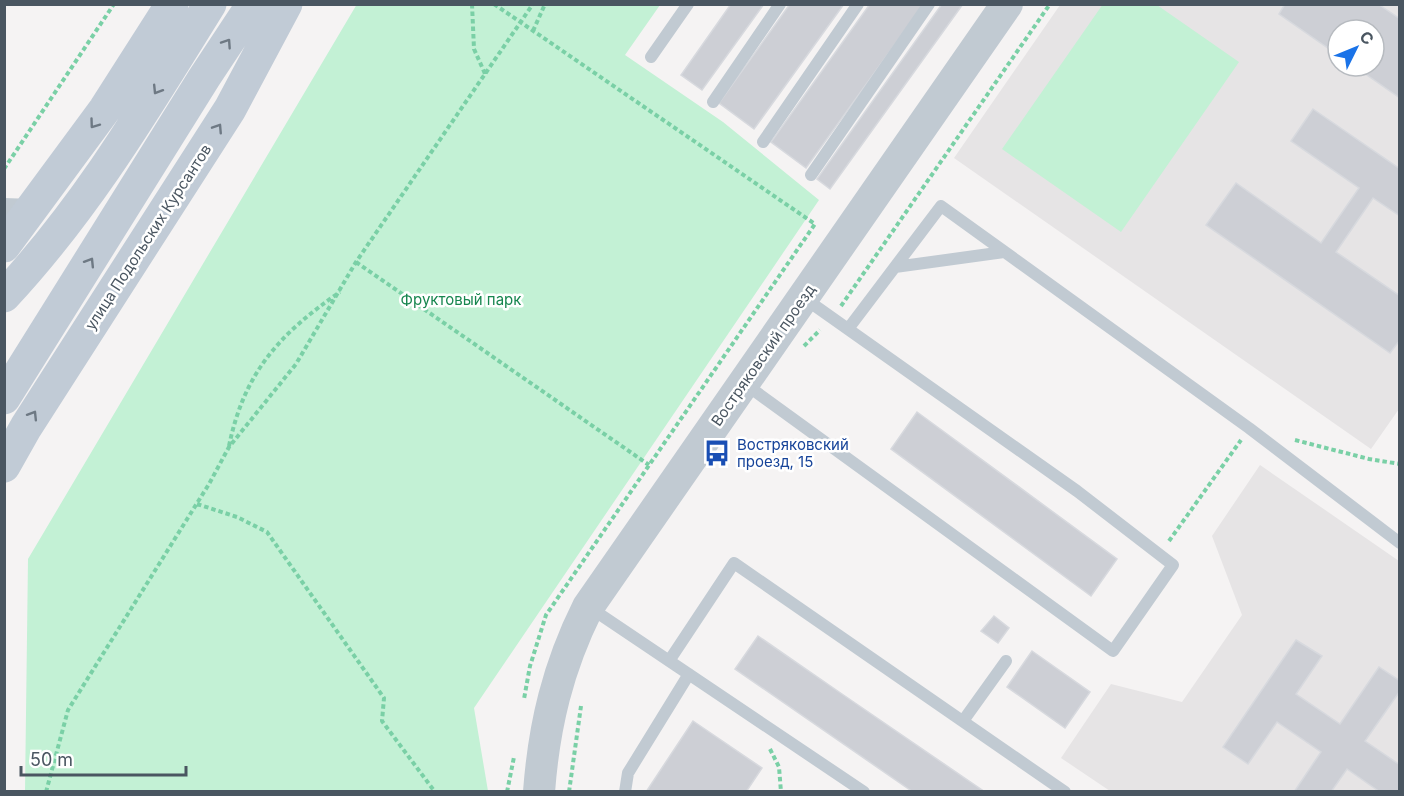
<svg xmlns="http://www.w3.org/2000/svg" width="1404" height="796" font-family="Inter,sans-serif">
  <rect width="100%" height="100%" fill="#f5f3f3"/>
  <path fill="#e6e4e5" fill-rule="evenodd" d="M1060,5H1399V409L1371,449L954,158ZM1338,30H1374V66H1338Z
    M1260,465L1399,561V791H1110L1061,758L1111,684L1182,702L1242,615L1212,536Z"/>
  <path fill="#c3f1d5" d="M357,4L660,5L625,55L723,122L819,200L474,708L488,791H25L28,559Z
    M1103,4L1157,5L1239,62L1121,232L1002,149Z"/>
  <path fill="#cdcfd5" stroke="#d7d9de" stroke-width="1.5" d="M731,4H764L702,90L681,75Z
    M790,4H844L754,129L719,103Z
    M870,4H924L806,168L771,142Z
    M942,4H963L830,189L817,179Z
    M1285,4H1378L1400,19V98L1354,66H1374V30H1338V55L1279,14Z
    M1313,109L1400,169V216L1373,198L1336,252L1400,296V340L1390,353L1206,225L1236,183L1321,243L1359,188L1291,141Z
    M917,412L1117,559L1091,596L891,449Z
    M994,616L1009,628L998,643L981,631Z
    M758,636L842,694L985,792H913L735,669Z
    M1296,640L1322,656L1296,694L1340,724L1379,667L1400,681V691L1365,741L1400,765V792H1380L1347,769L1331,792H1294L1321,752L1277,722L1248,764L1223,747Z
    M1032,651L1090,692L1065,728L1007,687Z
    M693,721L762,768L746,792H646Z"/>
  <g fill="none" stroke-linecap="round" stroke-linejoin="round">
    <path stroke="#7ad0a6" stroke-width="4" stroke-dasharray="4.5 3" stroke-linecap="butt" d="M472,4L474,49L486,76
      M494,4L815,224L546,615L530,666L524,699
      M533,31L545,4
      M4,169L114,4
      M356,262L649,465
      M841,306L1050,4
      M804,346L820,330
      M1295,440L1369,459L1400,464
      M229,446C244,373 279,334 340,292
      M197,504L237,517L267,532L384,698L382,721L435,792
      M1169,541L1241,440
      M770,749L779,767L781,792
      M46,792L68,710L209,484L229,447L296,364L356,262L533,4
      M507,792L514,757
      M569,792L581,706"/>
    <path stroke="#c1cad2" stroke-width="12" d="M651,57L688,4
      M713,102L780,4
      M763,142L858,4
      M811,175L929,4
      M895,267L1004,252
      M848,329L941,206L1249,428L1400,543
      M745,384L1113,651L1173,565L1077,491L804,298
      M589,607L864,792
      M669,661L734,563L1065,792
      M963,721L1006,661
      M625,792L628,773L689,674"/>
    <path stroke="#c1cad2" stroke-width="24" d="M4,210L32,211"/>
    <path stroke="#c1cad2" stroke-width="32" d="M539,792C544,725 558,667 588,607L1007,4"/>
    <path stroke="#c1cbd6" stroke-width="33" d="M4,246L105,109L172,4
      M4,296C87,207 146,107 210,4
      M4,398L204,78L253,4
      M4,466L26,427L230,109L286,4"/>
  </g>
  <defs><path id="oneway-chevron" d="M-2-3.5L2.5 0L-2 3.5" fill="none" stroke-width="1.6" stroke-linecap="round" stroke-linejoin="round" transform="scale(1.5)"/></defs>
  <g stroke="#6e7984">
    <use href="#oneway-chevron" transform="translate(227 43) rotate(-56)"/>
    <use href="#oneway-chevron" transform="translate(157 90) rotate(122)"/>
    <use href="#oneway-chevron" transform="translate(94 124) rotate(126)"/>
    <use href="#oneway-chevron" transform="translate(218 128) rotate(-57)"/>
    <use href="#oneway-chevron" transform="translate(90 262) rotate(-58)"/>
    <use href="#oneway-chevron" transform="translate(33 415) rotate(-58)"/>
  </g>
  <defs>
    <g id="bus-bare" transform="scale(2.07)"><path d="M-5-6H5V4H4V6H2V4H-2V6H-4V4H-5ZM-3.5-4V0h7V-4ZM-3.5 1.2v1.5H-2V1.2ZM2 1.2v1.5H3.5V1.2Z" fill="#1a4fb4" stroke="#fff" stroke-width="2.5" paint-order="stroke"/></g>
  </defs>
  <g fill-rule="evenodd">
    <use href="#bus-bare" x="717" y="453"/>
  </g>
  <g text-anchor="middle" dominant-baseline="central" stroke-width="5" stroke-linejoin="round" paint-order="stroke">
    <g font-size="15" fill="#4a5661" stroke="#fff">
      <text transform="translate(148 237) rotate(-57)">улица Подольских Курсантов</text>
      <text transform="translate(763 355) rotate(-55)">Востряковский проезд</text>
    </g>
    <g font-size="15" fill="#17864f" stroke="#fff">
      <text x="461" y="299">Фруктовый парк</text>
    </g>
    <g font-size="15" fill="#164399" stroke="#fff" text-anchor="start">
      <text x="737" y="444">Востряковский<tspan x="737" dy="17">проезд, 15</tspan></text>
    </g>
  </g>
  <rect width="1404" height="796" fill="none" stroke="#4a5661" stroke-width="12"/>
  <g transform="translate(1356 48) rotate(47)"><circle r="28" fill="#ffffff" stroke="#b7bbc0" stroke-width="1.5"/>
  <path d="M0-4.5L10 22L0 15L-10 22Z" fill="#1a73e8"/>
  <text y="-9" font-size="16" font-weight="bold" text-anchor="middle" fill="#4a5661">С</text>
  </g>
  <path d="M21 766v9h165v-9" fill="none" stroke="#4a5661" stroke-width="3"/>
  <text x="30" y="766" font-size="18" fill="#4a5661" stroke="#ffffff" stroke-width="4.5" paint-order="stroke">50 m</text>
</svg>
